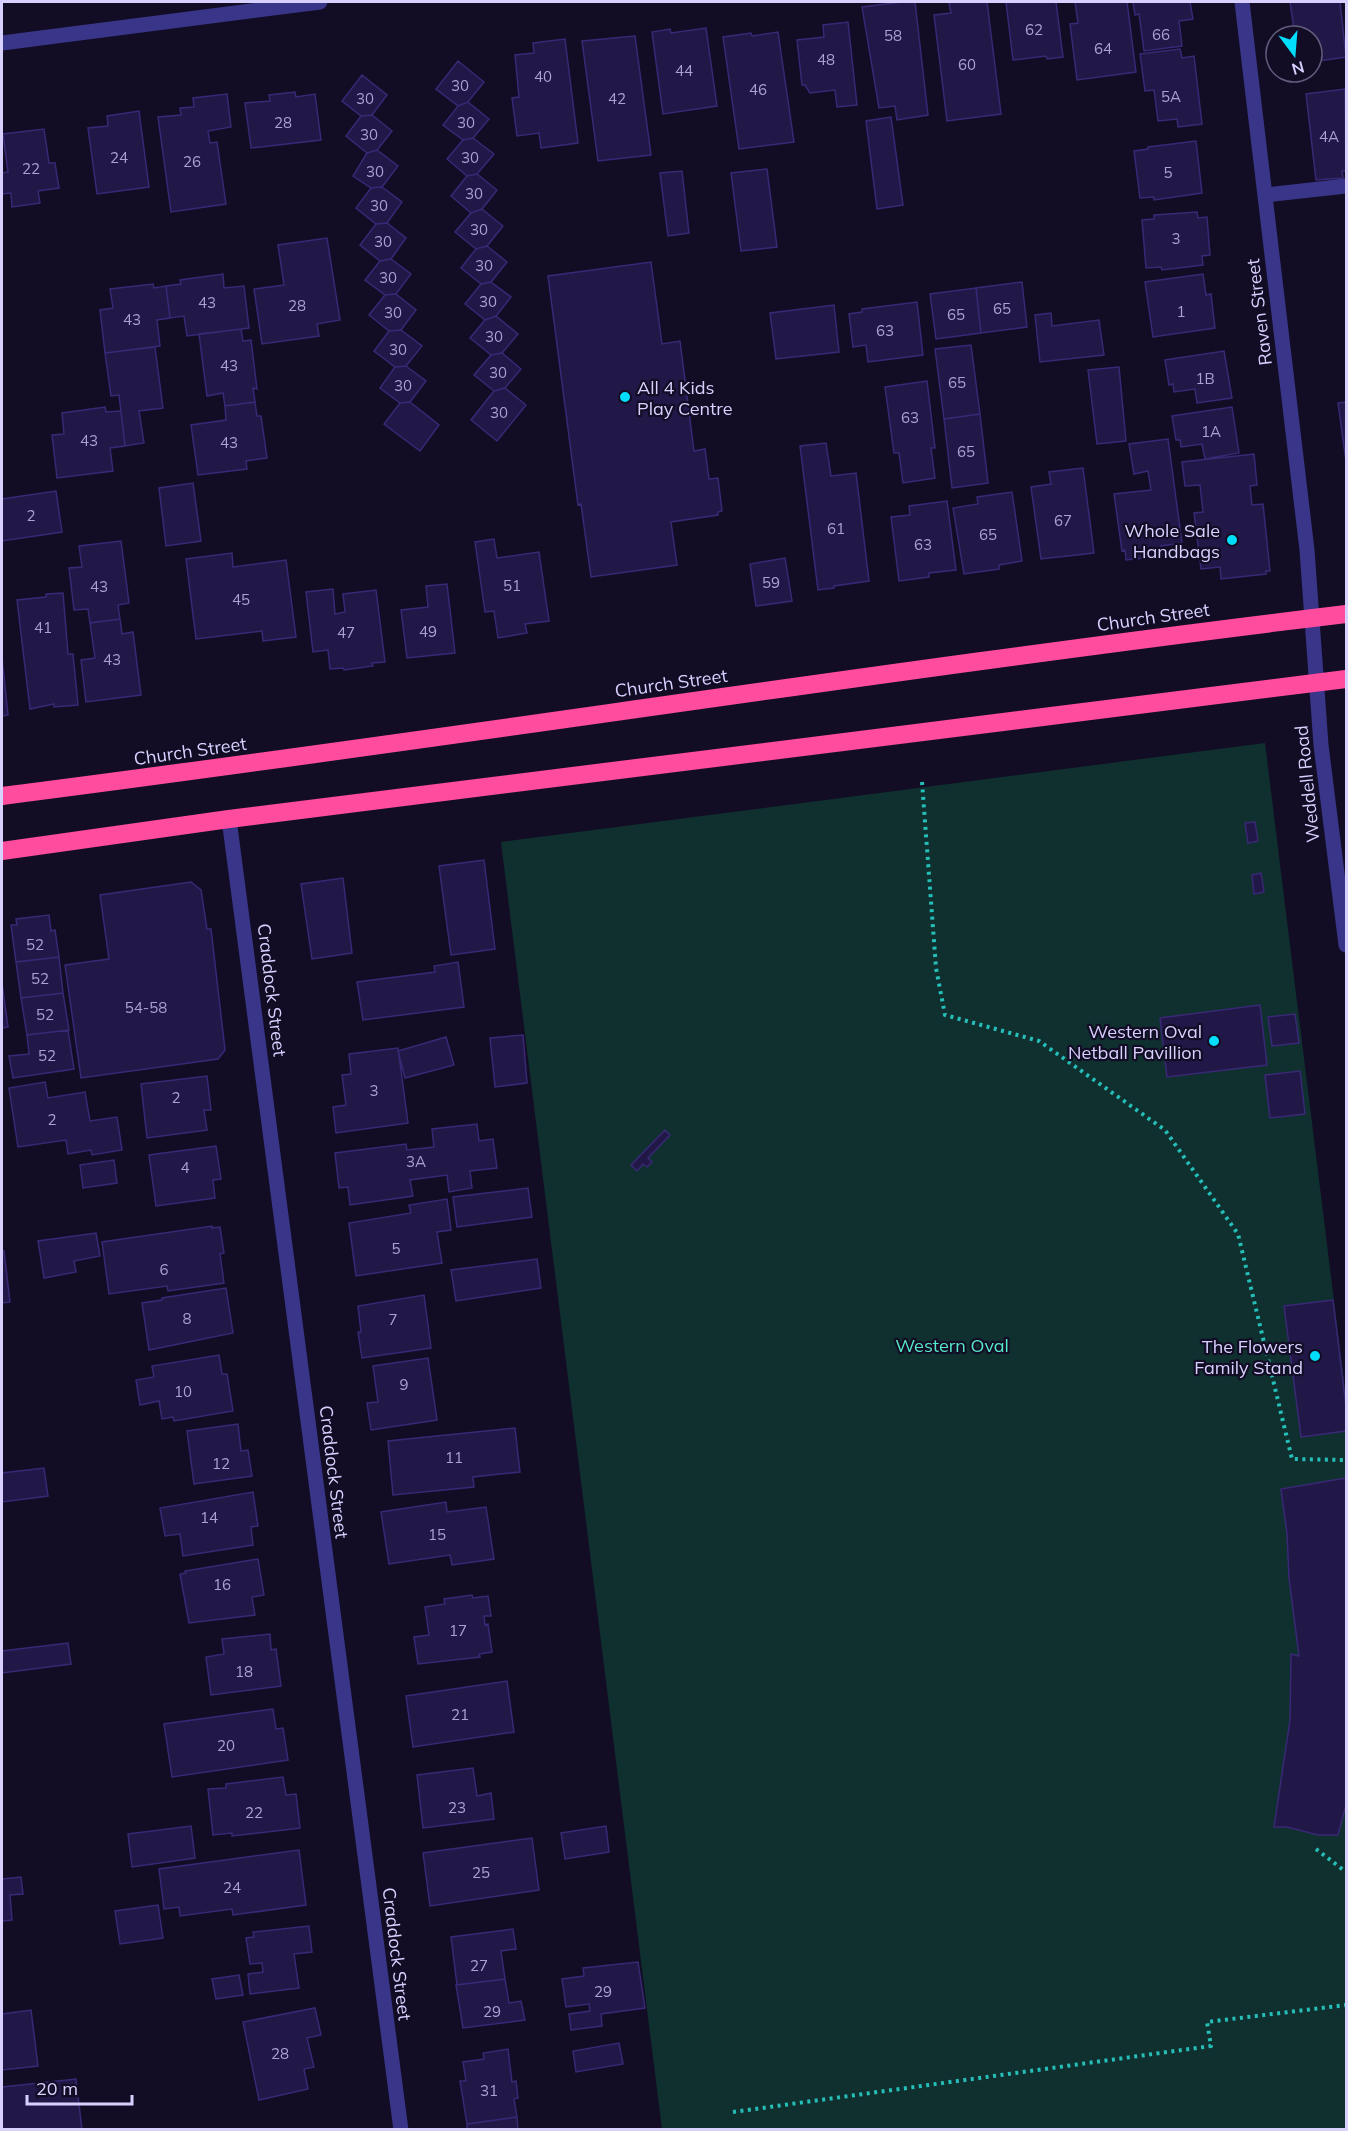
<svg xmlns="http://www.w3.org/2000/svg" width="1348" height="2131" font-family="Mulish,sans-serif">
  <rect width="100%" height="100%" fill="#120d25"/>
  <path fill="#0f302f" d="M1265,743L1346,1398V2129H662L501,842Z"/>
  <path fill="#221848" stroke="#392875" stroke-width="1.5" d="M902,2H915L928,115L897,120L895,106L879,108L862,7Z
    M958,2H987L1001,114L947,121L934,15L951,13L949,3Z
    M1006,2H1056L1063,57L1047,59L1046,56L1013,60Z
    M1075,2H1127L1136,72L1077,80L1070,24L1078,23Z
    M1133,2H1190L1193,19L1179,21L1182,46L1144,51L1139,14L1135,15Z
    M1290,2H1340L1346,57L1312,62V36H1295Z
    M848,22L857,105L837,107L835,90L810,93L805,85H802L797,40L824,37L823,25Z
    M706,28L717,106L663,114L652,32L670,29L671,33Z
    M778,32L794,142L739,149L723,37L751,33L752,36Z
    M635,36L651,155L598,161L582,41Z
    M565,39L578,143L541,148L539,133L517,136L512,98L519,97L515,55L534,53L533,43Z
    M1180,49L1182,58L1194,56L1202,124L1178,127L1177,119L1158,121L1154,90L1145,91L1140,54Z
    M458,61L484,82L468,102L458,106L436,89Z
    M362,75L387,95L372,115L361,116L342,101Z
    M1345,89L1346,171H1342L1343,178L1316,180L1306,94Z
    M295,92L296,97L315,94L321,140L251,148L245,103L270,101L269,95Z
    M227,94L231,127L208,131L210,143L217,142L226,204L171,212L158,117L181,115L180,108L194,107L193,98Z
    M468,102L489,119L473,138L463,140L443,125L458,106Z
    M139,111L149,187L97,194L88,128L108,126L107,116Z
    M372,115L392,131L377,150L367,153L346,136L361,116Z
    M891,117L903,205L877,209L866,121Z
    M44,129L49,163H55L59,188L38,191L40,203L12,207L11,193L2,194V173L8,172L3,134Z
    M473,138L494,154L477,174L467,176L447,159L463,140Z
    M1196,141L1202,193L1154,200V197L1140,198L1134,151L1148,149V147Z
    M377,150L398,166L382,187L371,188L353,176L367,153Z
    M767,169L777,247L741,251L731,173Z
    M682,171L689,233L668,236L660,173Z
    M477,174L497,190L482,209L471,213L451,196L467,176Z
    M382,187L402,202L387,223L376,224L356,208L371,188Z
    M482,209L503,226L487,246L476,249L455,232L471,213Z
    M1197,212L1198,218L1207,217L1210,255L1202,256L1203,265L1162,270L1161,267L1146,268L1142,220L1154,219V215Z
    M387,223L406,238L391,259L380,261L360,245L376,224Z
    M327,238L340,320L317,324L319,336L262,344L254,289L284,285L278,245Z
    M487,246L507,262L491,282L481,284L461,268L476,249Z
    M391,259L411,274L396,294L385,295L365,280L380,261Z
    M651,262L662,344L680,341L694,451L705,449L709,479L718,478L722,511L718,512V515L671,522L677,565L591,577L581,504L578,505L548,276Z
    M223,274L224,288L244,286L249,328L187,336L184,316L170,318L166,286L181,284L180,280Z
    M1203,274L1206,295L1211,294L1215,328L1153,337L1145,282Z
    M491,282L511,297L496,316L485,320L465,304L481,284Z
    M1022,282L1027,327L981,333L976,288Z
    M153,284L154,288L166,286L170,318L157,320L160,346L105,353L100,310L113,308L110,289Z
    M976,288L981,333L936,339L930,294Z
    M396,294L416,310L401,330L389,331L369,315L385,295Z
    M917,302L923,355L868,362L866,345L853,347L849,314L862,312V309Z
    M834,305L839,352L776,359L770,313Z
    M1051,313L1052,326L1099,320L1104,355L1040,362L1035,315Z
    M496,316L518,334L502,353L491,355L470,338L485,320Z
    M241,329L243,341L251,340L257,389L253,388L255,402L225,406L223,393L207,396L199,334Z
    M401,330L422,346L406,366L395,367L374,351L389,331Z
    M971,345L980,414L944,419L935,349Z
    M155,347L163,408L139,411L144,443L125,446L119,395L111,396L105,353Z
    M1224,351L1232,398L1197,403L1195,389L1174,392L1173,384L1169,385L1165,360Z
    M502,353L521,369L505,388L494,391L474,375L491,355Z
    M406,366L426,381L410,402L400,403L380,388L395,367Z
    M1119,367L1126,441L1097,444L1088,370Z
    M927,381L935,448H931L935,478L903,483L899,453H894L885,387Z
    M505,388L526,405L497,441L471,420L494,391Z
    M255,402L257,416H261L267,458L246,461L247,469L198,475L191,425L226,420L225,406Z
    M410,402L439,425L420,451L384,424L400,403Z
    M1346,402V461L1338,403Z
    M105,407L106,412L121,411L125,446L110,448L113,471L57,478L52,435L64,434L62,413Z
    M1232,407L1239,453L1205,459L1202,444L1181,447L1180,440H1176L1172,416Z
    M980,414L988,483L952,488L944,419Z
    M1168,439L1182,543L1161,546L1162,556L1126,560L1125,550L1122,551L1114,494L1151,490L1148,471L1134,474L1129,444Z
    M826,443L831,476L856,473L869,581L834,586V588L818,590L800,446Z
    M1254,454L1257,485L1250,486L1252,505L1263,504L1270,571H1266V574L1221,579L1220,567L1201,569L1194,513L1203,512L1200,485L1185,486L1182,462Z
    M1083,468L1094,553L1041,559L1031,487L1051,484L1049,472Z
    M193,483L201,541L166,546L159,488Z
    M56,491L62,532L2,541V499Z
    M1012,492L1022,561L999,565V569L964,574L953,508L978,504L977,497Z
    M947,501L956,570L929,573V577L899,581L891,517L910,515L909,506Z
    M494,539L497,558L539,552L549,621L525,624L527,633L498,638L494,611L485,612L475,542Z
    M121,541L129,603L118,605L120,619L90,623L88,609L74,610L69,568L82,567L79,546Z
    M232,553L233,567L286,560L296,637L263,641L262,631L196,639L186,559Z
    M785,558L792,601L756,606L750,564Z
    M447,584L455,653L407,658L401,610L428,607L426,586Z
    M333,589L335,614L345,612L343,594L376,590L385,662L372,663L373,666L344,670L343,668L330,669L328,650L313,652L306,592Z
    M63,593L68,654H73L78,705L54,707V704L30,709L17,600L46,597V594Z
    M120,619L122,634L133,632L141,695L86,702L81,660L95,658L90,623Z
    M2,658L8,715L2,716Z
    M1255,822L1258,841L1248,843L1245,823Z
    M484,860L495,949L451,955L439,866Z
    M1261,873L1264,892L1254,894L1252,875Z
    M343,878L352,953L312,959L301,884Z
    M191,882L201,890L207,929H211L225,1050L218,1059L81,1078L65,965L109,959L100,895Z
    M49,915L51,931L55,930L59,957L16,962L11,925H17L16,919Z
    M59,957L63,993L21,998L16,962Z
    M458,962L464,1007L363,1020L357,982L435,972L434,966Z
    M2,983L8,1027L2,1028Z
    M63,993L69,1030L27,1035L21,998Z
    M1260,1005L1267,1065L1167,1077L1160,1018Z
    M1295,1014L1299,1043L1272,1046L1268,1017Z
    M68,1030L74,1069L13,1078L9,1056L29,1054L27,1035Z
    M523,1035L527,1083L495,1087L490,1038Z
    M446,1037L454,1065L405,1078L398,1051Z
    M398,1048L408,1123L336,1133L333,1107L346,1105L342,1075L351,1074L349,1054Z
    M1300,1071L1305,1114L1270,1118L1265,1075Z
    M207,1076L211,1110H204L207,1130L147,1138L141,1084Z
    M45,1082L48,1098L85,1092L90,1121L117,1117L122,1150L92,1155L91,1150L68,1154L66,1140L18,1147L9,1088Z
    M477,1124L479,1141L493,1139L497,1168L470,1171L472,1188L449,1192L447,1175L410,1180L413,1196L350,1205L348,1187L339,1188L335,1153L406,1144L407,1150L434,1147L432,1129Z
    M665,1130L670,1135L648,1158L652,1162L647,1167L643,1164L637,1171L631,1165Z
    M216,1146L221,1179L213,1180L215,1198L156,1206L149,1155Z
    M114,1160L117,1183L83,1188L80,1165Z
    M528,1188L532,1217L457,1227L453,1197Z
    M447,1199L451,1230L437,1232L442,1263L356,1276L349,1223L411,1213L409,1205Z
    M212,1226V1228L220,1227L224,1253L220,1254L224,1283L168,1291L167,1286L109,1294L102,1242Z
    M96,1233L100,1256L74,1261L76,1272L44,1278L38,1241Z
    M4,1251L10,1302L2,1303V1252Z
    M537,1259L541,1288L456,1301L451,1270Z
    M226,1288L233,1333L149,1350L142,1303L162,1300V1298Z
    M424,1295L431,1348L362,1358L358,1332H361L358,1306Z
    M1333,1300L1346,1406V1431L1301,1437L1284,1306Z
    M219,1355L222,1374H227L233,1411L174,1421L173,1417L162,1419L159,1401L140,1405L136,1380L154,1377L152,1366Z
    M428,1358L437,1420L371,1430L367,1403L378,1402L373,1366Z
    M238,1424L241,1451L248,1450L252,1476L194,1484L187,1431Z
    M515,1428L520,1472L473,1477L474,1487L393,1495L388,1441Z
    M44,1468L48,1496L2,1502V1473Z
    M1346,1478V1805L1338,1835H1318L1287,1827H1274L1290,1720L1291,1654L1299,1656L1289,1578L1287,1534L1281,1489Z
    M253,1492L258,1526L251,1527L253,1545L183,1556L180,1534L165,1536L160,1508Z
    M446,1502L447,1512L486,1507L494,1559L452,1565L450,1555L389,1564L381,1512Z
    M258,1559L264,1595L252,1597L255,1615L189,1623L180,1574L186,1573L185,1571Z
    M472,1595L473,1598L488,1596L491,1616H484L485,1625L488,1624L492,1652L479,1654L480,1657L418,1664L414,1637L429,1635L425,1607L445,1604L444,1599Z
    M270,1634L271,1650L276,1649L281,1686L211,1695L206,1657L224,1654L222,1639Z
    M68,1643L71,1664L2,1673V1651Z
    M507,1681L514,1732L413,1747L406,1696Z
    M273,1709L276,1729L283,1728L288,1760L172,1777L164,1724Z
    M473,1768L477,1796L491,1793L494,1819L423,1828L417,1775Z
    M283,1777L286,1795L296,1794L300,1828L232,1836V1833L213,1835L208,1789L226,1788V1784Z
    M191,1826L195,1858L132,1867L128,1834Z
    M606,1826L609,1852L565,1859L561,1833Z
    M532,1838L539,1890L430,1906L423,1853Z
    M299,1850L306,1905L233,1915L232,1909L180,1916L179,1907L164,1909L159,1869Z
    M21,1877L23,1894L10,1895L12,1920L2,1921V1879Z
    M158,1905L163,1938L120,1944L115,1911Z
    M309,1926L312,1952L294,1954L299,1988L250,1994L248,1974L263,1972L262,1963L250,1964L246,1938L254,1937L253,1932Z
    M513,1929L516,1949L501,1951L505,1979L457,1985L451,1937Z
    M638,1962L645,2008L601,2014L602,2026L571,2030L569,2014L590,2011L589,2004L566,2007L562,1979L584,1976L583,1968Z
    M239,1975L243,1995L216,1999L212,1979Z
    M505,1979L509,2003L521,2001L525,2020L463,2028L456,1985Z
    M315,2008L321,2035L307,2038L314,2067L304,2069L308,2089L259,2100L243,2022Z
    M31,2010L38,2066L2,2070V2014Z
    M619,2043L623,2064L576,2072L573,2051Z
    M508,2049L512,2082L516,2081L518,2098L514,2099L517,2117L467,2124L460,2081H466L463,2062L484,2059L483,2053Z
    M76,2079L82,2130H2V2087Z
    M517,2117L518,2130H467V2124H468Z"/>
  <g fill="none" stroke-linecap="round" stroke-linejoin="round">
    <path stroke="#26beb8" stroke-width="4" stroke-dasharray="3 4.5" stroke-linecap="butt" d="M922,782L936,968L945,1015L1039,1041L1165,1130L1238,1234L1292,1459L1346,1460
      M1316,1849L1346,1872
      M733,2112L1211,2046L1207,2022L1346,2005"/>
    <path stroke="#393588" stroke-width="15" d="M1242,2L1307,550L1321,745L1346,945
      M2,43L320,2
      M1265,195L1346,186
      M229,819L401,2130"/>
    <path stroke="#ff4c9e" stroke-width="18" d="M2,796C450,739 897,668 1346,614
      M2,851L229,819L1346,679"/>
  </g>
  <g fill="#00defc" stroke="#120d25" stroke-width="2">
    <circle cx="625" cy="397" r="6"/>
    <circle cx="1232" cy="540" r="6"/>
    <circle cx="1214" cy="1041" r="6"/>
    <circle cx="1315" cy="1356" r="6"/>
  </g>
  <g text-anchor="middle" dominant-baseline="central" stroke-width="4.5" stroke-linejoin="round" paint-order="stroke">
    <g font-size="15" fill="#aaa3d1">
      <text x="1034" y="29">62</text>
      <text x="1161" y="34">66</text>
      <text x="893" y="35">58</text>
      <text x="1103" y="48">64</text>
      <text x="826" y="59">48</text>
      <text x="967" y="64">60</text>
      <text x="684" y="70">44</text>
      <text x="543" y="76">40</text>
      <text x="460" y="85">30</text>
      <text x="758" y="89">46</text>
      <text x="1171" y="96">5A</text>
      <text x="365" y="98">30</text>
      <text x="617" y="98">42</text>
      <text x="283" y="122">28</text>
      <text x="466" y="122">30</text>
      <text x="369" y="134">30</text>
      <text x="1329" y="136">4A</text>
      <text x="119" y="157">24</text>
      <text x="470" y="157">30</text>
      <text x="192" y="161">26</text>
      <text x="31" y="168">22</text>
      <text x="375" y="171">30</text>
      <text x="1168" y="172">5</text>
      <text x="474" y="193">30</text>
      <text x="379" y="205">30</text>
      <text x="479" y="229">30</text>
      <text x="1176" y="238">3</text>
      <text x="383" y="241">30</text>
      <text x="484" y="265">30</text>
      <text x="388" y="277">30</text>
      <text x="488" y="301">30</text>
      <text x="207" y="302">43</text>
      <text x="297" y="305">28</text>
      <text x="1002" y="308">65</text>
      <text x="1181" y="311">1</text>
      <text x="393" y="312">30</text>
      <text x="956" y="314">65</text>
      <text x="132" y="319">43</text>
      <text x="885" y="330">63</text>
      <text x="494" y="336">30</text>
      <text x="398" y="349">30</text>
      <text x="229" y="365">43</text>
      <text x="498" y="372">30</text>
      <text x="1205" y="378">1B</text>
      <text x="957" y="382">65</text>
      <text x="403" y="385">30</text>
      <text x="499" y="412">30</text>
      <text x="910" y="417">63</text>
      <text x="1211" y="431">1A</text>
      <text x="89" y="440">43</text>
      <text x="229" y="442">43</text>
      <text x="966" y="451">65</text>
      <text x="31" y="515">2</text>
      <text x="1063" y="520">67</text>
      <text x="836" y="528">61</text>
      <text x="988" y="534">65</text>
      <text x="923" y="544">63</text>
      <text x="771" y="582">59</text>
      <text x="512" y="585">51</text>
      <text x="99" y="586">43</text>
      <text x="241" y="599">45</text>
      <text x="43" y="627">41</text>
      <text x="428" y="631">49</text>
      <text x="346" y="632">47</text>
      <text x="112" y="659">43</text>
      <text x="35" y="944">52</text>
      <text x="40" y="978">52</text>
      <text x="146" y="1007">54-58</text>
      <text x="45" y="1014">52</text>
      <text x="47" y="1055">52</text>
      <text x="374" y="1090">3</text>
      <text x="176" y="1097">2</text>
      <text x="52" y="1119">2</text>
      <text x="416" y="1161">3A</text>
      <text x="185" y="1167">4</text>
      <text x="396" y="1248">5</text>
      <text x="164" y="1269">6</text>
      <text x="187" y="1318">8</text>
      <text x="393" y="1319">7</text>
      <text x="404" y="1384">9</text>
      <text x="183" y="1391">10</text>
      <text x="454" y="1457">11</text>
      <text x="221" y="1463">12</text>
      <text x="209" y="1517">14</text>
      <text x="437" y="1534">15</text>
      <text x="222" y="1584">16</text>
      <text x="458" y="1630">17</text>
      <text x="244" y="1671">18</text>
      <text x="460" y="1714">21</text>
      <text x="226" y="1745">20</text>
      <text x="457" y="1807">23</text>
      <text x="254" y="1812">22</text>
      <text x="481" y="1872">25</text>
      <text x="232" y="1887">24</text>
      <text x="479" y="1965">27</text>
      <text x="603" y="1991">29</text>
      <text x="492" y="2011">29</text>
      <text x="280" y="2053">28</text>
      <text x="489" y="2090">31</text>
    </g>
    <g font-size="18" fill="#d8d1ff" stroke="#120d25">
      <text transform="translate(1259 312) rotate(-97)">Raven Street</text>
      <text transform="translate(1153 617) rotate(-8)">Church Street</text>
      <text transform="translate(671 683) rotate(-8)">Church Street</text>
      <text transform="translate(190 751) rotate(-8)">Church Street</text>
      <text transform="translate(1307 784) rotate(-96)">Weddell Road</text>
      <text transform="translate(272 990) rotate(83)">Craddock Street</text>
      <text transform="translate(334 1472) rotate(83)">Craddock Street</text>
      <text transform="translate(397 1954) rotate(83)">Craddock Street</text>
    </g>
    <g font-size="18" fill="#d8d1ff" stroke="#120d25" text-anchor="end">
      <text x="637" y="387" text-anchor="start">All 4 Kids<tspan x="637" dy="21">Play Centre</tspan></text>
      <text x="1220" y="530">Whole Sale<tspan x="1220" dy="21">Handbags</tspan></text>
      <text x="1202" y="1031">Western Oval<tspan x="1202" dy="21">Netball Pavillion</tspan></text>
      <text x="1303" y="1346">The Flowers<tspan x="1303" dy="21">Family Stand</tspan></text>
    </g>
    <g font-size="18" fill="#55e8c6" stroke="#120d25">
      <text x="952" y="1345">Western Oval</text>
    </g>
  </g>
  <rect width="1348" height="2131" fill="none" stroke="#d8d1ff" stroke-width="6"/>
  <g transform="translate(1294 54) rotate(164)"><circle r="28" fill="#120d25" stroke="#615b7c" stroke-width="1.5"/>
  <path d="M0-4.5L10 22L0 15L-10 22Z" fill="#00defc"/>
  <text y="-9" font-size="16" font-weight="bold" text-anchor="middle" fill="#d8d1ff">N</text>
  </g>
  <path d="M27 2095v9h105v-9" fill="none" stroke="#d8d1ff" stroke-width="3"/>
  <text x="36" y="2095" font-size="18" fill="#d8d1ff" stroke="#120d25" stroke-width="4.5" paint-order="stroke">20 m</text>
</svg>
